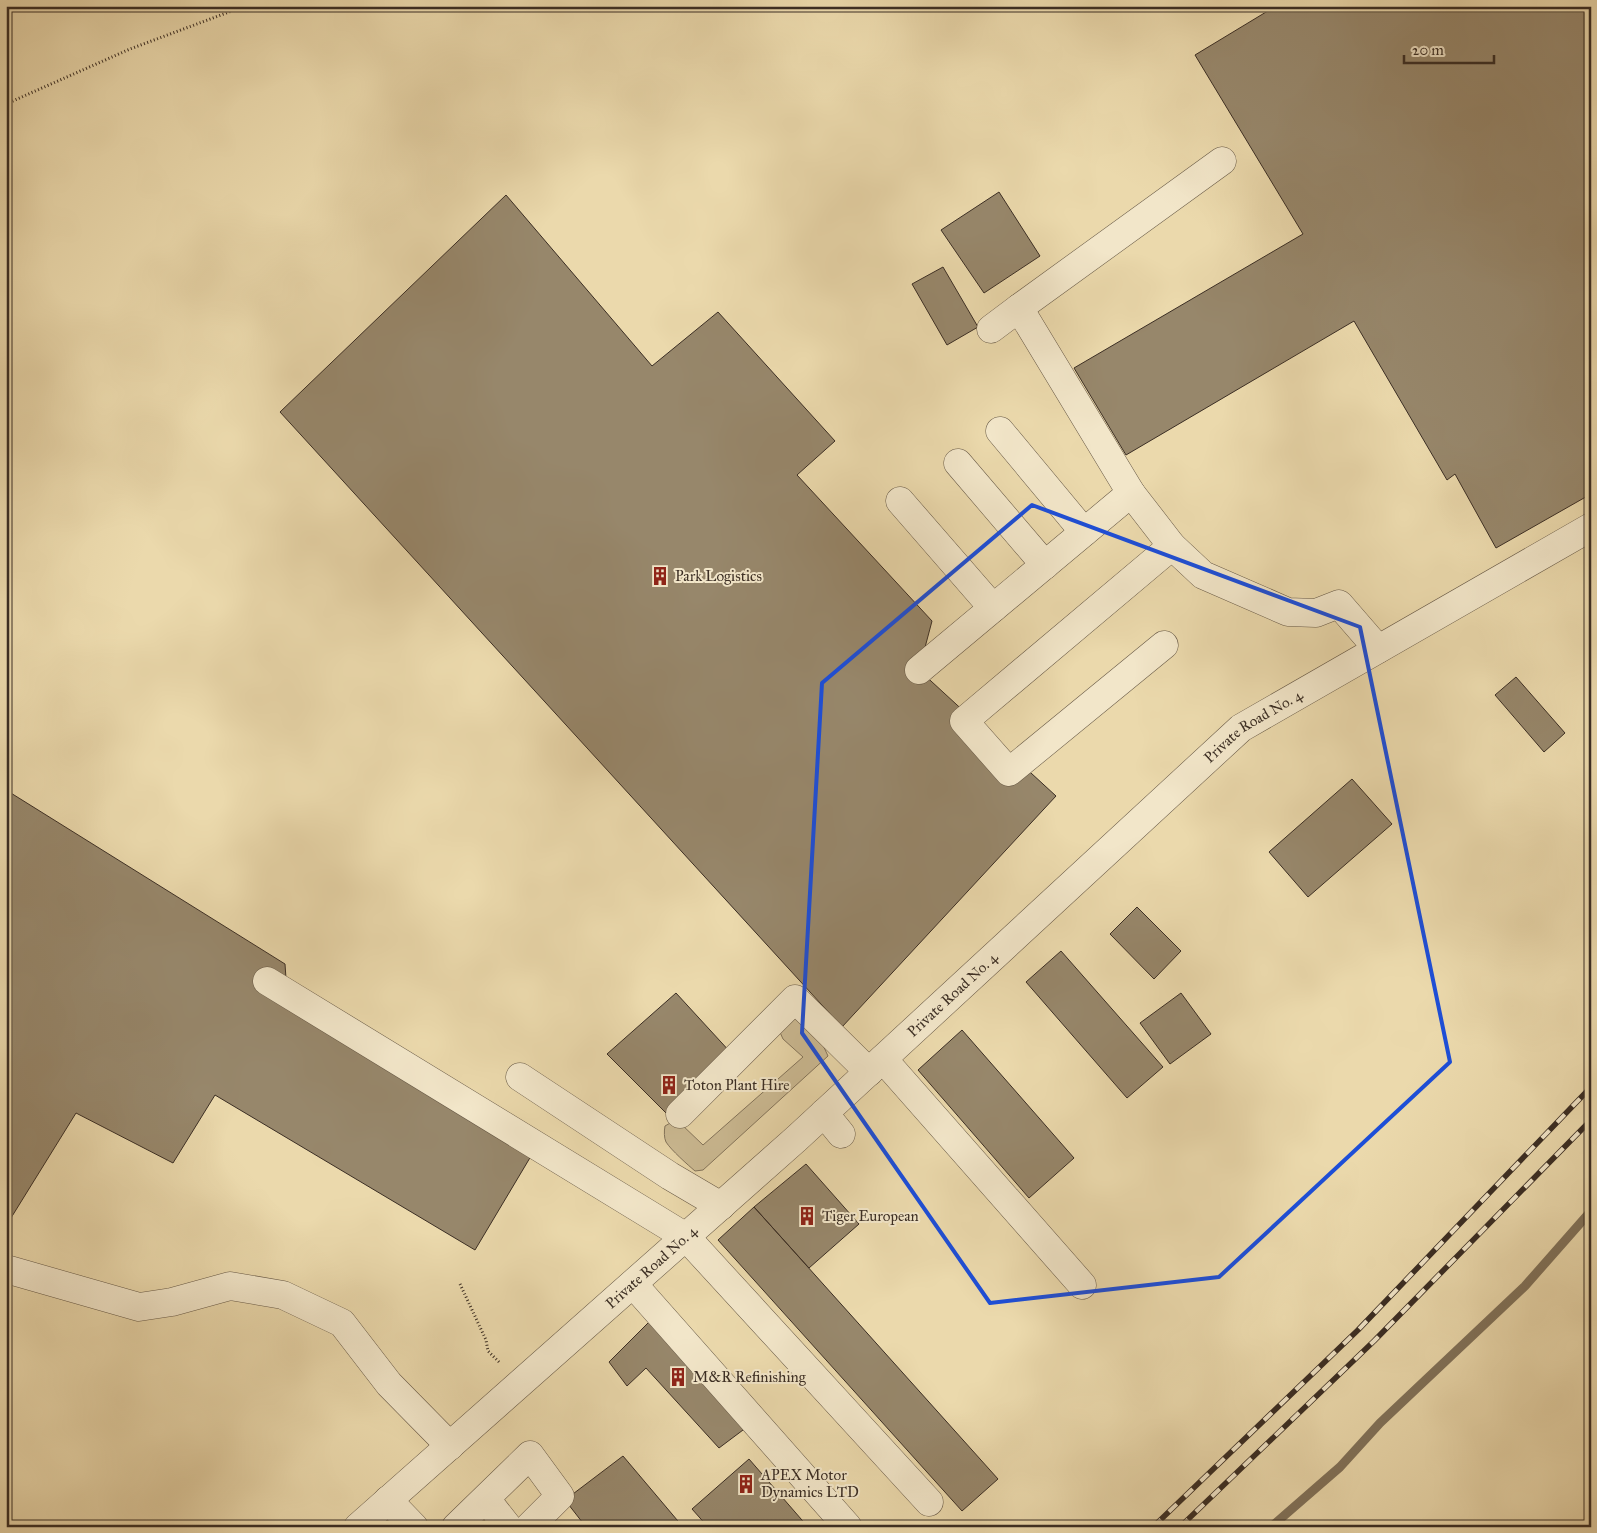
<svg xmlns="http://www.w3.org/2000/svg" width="1597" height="1533" font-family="'IM FELL Great Primer',serif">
  <rect width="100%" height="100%" fill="#ebd9ac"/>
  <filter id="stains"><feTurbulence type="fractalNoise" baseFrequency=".004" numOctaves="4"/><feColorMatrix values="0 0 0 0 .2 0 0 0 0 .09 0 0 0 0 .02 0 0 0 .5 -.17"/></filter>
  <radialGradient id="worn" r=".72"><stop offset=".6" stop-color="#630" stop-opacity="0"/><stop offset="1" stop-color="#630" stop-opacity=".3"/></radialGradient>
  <path fill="#cdbc95" stroke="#84755c" d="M798,1016L821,1041L828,1056L703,1170L695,1171C688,1165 671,1150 666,1142C664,1138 664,1131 665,1126L672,1122H679L703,1145L803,1057L783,1039L779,1030Z"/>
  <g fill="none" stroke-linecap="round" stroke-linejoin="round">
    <path stroke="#81725a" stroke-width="9" d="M1271,1527L1340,1467L1380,1423L1525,1286L1591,1211"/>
  </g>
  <path fill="#97876b" stroke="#3b2e24" d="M1276,6H1591V494L1496,548L1455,474L1447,480L1354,321L1126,455L1074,368L1303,234L1195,55Z
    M999,192L1040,256L984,293L941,230Z
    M506,195L652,366L718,312L835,441L797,475L932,621L919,670L1056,796L842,1027L280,412Z
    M943,267L978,327L947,345L912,284Z
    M1516,677L1565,733L1544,752L1495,695Z
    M1352,779L1392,824L1308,897L1269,852Z
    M6,790L285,964L287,993L537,1146L475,1250L215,1095L173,1163L76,1113L6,1226Z
    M1137,907L1181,951L1154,979L1110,934Z
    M1061,951L1163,1067L1127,1098L1026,982Z
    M676,993L732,1054L668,1115L607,1054Z
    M1181,993L1211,1034L1170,1064L1140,1023Z
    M962,1030L1074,1158L1029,1198L918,1070Z
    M806,1164L859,1224L809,1268L754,1207Z
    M754,1207L998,1479L962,1511L718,1240Z
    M650,1321L747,1427L719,1448L646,1368L627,1386L609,1362Z
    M623,1456L683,1527H586L565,1500Z
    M749,1459L808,1527H708L692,1509Z"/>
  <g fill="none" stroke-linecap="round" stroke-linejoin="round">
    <g stroke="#675946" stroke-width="29">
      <g id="minor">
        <path d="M1019,308L1222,161"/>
        <path d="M991,329L1019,308L1131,493L1172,546L1203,575L1288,612L1316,613L1339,604L1378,649"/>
        <path d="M1000,431L1084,532"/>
        <path d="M958,463L1045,565"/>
        <path d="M900,501L993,608"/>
        <path d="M1164,645L1009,772L964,721L1172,546"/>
        <path d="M919,670L1131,493"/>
        <path d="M267,981L686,1237L929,1502"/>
        <path d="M883,1059L1082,1285"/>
        <path d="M520,1077L670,1176L721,1206"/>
        <path d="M824,1113L841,1134"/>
        <path d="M680,1114L795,999L869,1072"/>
        <path d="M6,1269L139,1307L172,1302L230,1286L283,1295L342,1323L389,1384L450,1446"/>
        <path d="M633,1284L848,1527"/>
        <path d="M486,1499L508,1527"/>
        <path d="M388,1500L414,1527"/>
        <path id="s1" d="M358,1527L796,1139L1241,728L1591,527"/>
        <path d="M456,1527L530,1455L560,1496L529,1527"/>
      </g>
    </g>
    <path stroke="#3b2e24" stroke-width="3" stroke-dasharray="1 2.5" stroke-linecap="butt" d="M6,104L130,49L245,6
      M460,1284L486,1340L488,1351L499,1362"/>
    <use href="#minor" stroke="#f2e6c9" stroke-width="28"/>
    <g stroke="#3b2e24" stroke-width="5.5">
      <path id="rail" d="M1153,1527L1358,1330L1591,1087
        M1180,1527L1374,1341L1591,1120"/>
    </g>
    <use href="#rail" stroke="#f2e6c9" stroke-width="4" stroke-dasharray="11" stroke-linecap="butt"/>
  </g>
  <path fill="none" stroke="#1d4ed8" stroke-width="4" stroke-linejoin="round" d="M1032,505L1360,627L1450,1062L1219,1277L990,1303L802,1033L822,683Z"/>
  <defs>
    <g id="building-bare" transform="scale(1.5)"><path d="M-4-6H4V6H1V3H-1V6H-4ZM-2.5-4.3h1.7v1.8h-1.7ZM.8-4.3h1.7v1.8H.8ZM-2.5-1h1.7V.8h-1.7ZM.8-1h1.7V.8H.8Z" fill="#8f2418" stroke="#f2e6c9" stroke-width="2.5" paint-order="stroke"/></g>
  </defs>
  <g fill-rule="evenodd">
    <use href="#building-bare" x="660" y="576"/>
    <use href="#building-bare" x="669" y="1085"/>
    <use href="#building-bare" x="807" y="1216"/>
    <use href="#building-bare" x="678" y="1377"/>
    <use href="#building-bare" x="746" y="1484"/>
  </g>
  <g text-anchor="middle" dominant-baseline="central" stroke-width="4" stroke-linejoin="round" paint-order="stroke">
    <g font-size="15" fill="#3b2e24" stroke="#f2e6c9" text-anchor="start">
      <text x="675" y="576">Park Logistics</text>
      <text x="684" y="1085">Toton Plant Hire</text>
      <text x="822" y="1216">Tiger European</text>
      <text x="693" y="1377">M&amp;R Refinishing</text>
      <text x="761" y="1475">APEX Motor<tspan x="761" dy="17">Dynamics LTD</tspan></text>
    </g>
    <g font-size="15" fill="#3b2e24" stroke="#f2e6c9">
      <text stroke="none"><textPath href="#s1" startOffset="1202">Private Road No. 4</textPath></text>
      <text stroke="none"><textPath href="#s1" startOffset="798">Private Road No. 4</textPath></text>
      <text stroke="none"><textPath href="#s1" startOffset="392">Private Road No. 4</textPath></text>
    </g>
  </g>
  <rect width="1597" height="1533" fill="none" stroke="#ebd9ac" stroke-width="25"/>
  <rect x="8" y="8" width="1582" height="1518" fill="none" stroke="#3b2e24" stroke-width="2.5"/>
  <rect x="12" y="12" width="1572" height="1508" fill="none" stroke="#3b2e24"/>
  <path d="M1404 55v8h90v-8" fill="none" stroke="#3b2e24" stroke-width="2.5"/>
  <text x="1412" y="55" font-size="15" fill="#3b2e24" stroke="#f2e6c9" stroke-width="4" paint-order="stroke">20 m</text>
  <rect width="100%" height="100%" filter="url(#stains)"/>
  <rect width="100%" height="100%" fill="url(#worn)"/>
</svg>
